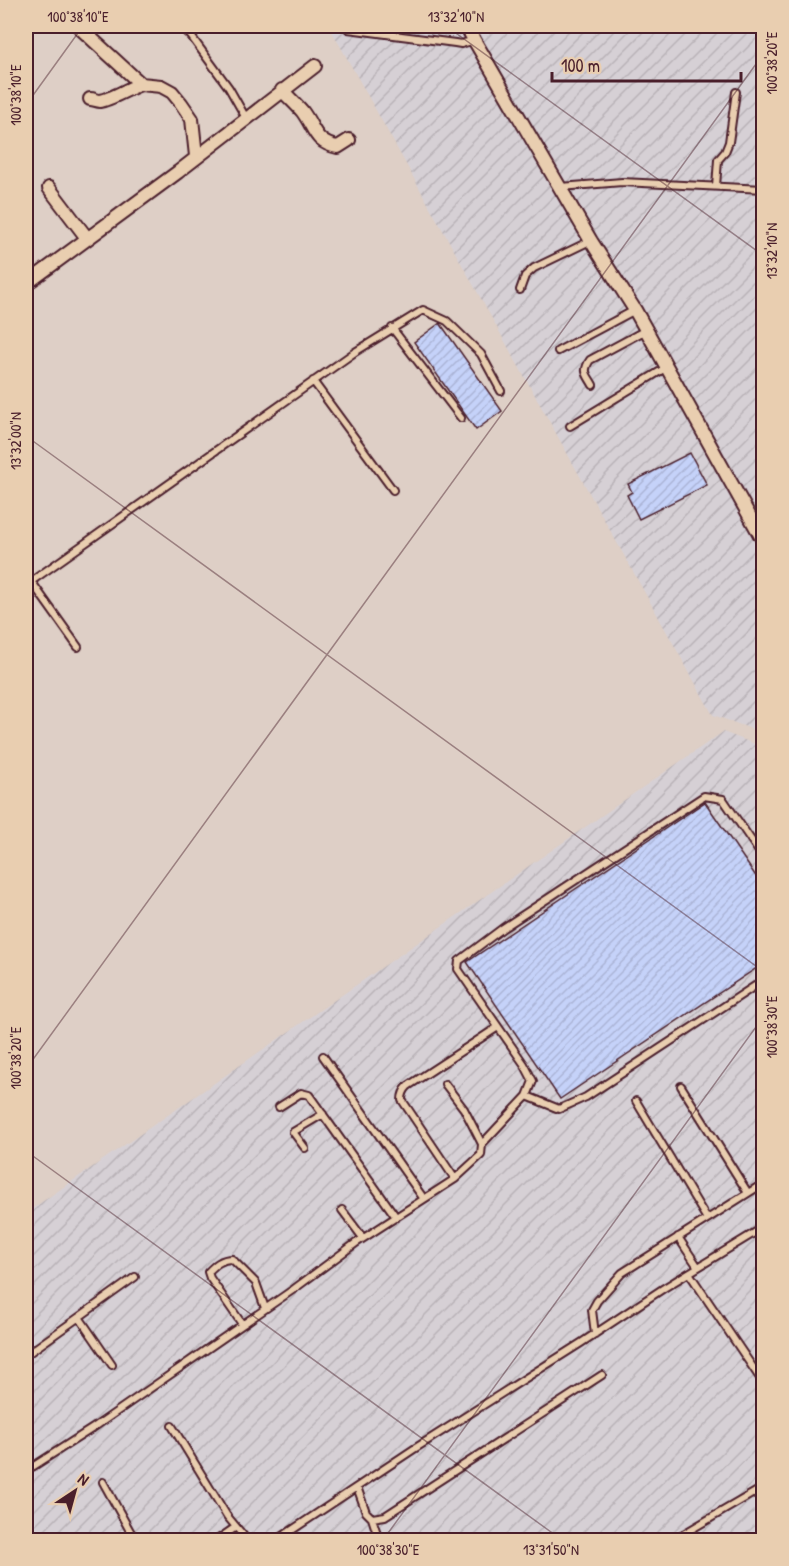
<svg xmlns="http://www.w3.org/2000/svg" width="789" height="1566" font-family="'Patrick Hand',sans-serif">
  <defs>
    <pattern id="industrial-furrows" width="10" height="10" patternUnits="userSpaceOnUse" patternTransform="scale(1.5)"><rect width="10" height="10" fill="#d6d0d5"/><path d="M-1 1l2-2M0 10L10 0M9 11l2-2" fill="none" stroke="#b9b2b7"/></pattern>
    <pattern id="building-hatch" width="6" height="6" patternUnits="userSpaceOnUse" patternTransform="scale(1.5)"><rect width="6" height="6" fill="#c5d2f9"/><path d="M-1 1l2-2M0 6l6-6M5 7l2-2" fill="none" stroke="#abb4d6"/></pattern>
  </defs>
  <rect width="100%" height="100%" fill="#decfc6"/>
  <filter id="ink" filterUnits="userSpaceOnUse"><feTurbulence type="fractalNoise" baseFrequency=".0167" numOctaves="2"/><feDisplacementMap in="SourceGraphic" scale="12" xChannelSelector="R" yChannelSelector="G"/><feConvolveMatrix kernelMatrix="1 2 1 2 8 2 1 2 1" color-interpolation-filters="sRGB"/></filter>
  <g filter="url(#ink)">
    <path fill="url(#industrial-furrows)" d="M329,26H763V733L713,715Z
      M723,732L763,747V1540H26V1213Z"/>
    <path fill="url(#building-hatch)" stroke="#4a1f2b" stroke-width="1.5" d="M440,323L502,411L476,430L414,342Z
      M690,453L707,485L639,519L627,495L632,492L628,484Z
      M705,802L764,888V963L560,1099L467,962Z"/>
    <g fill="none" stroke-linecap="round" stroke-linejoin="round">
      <g stroke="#4a1f2b" stroke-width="10">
        <path id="service" d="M181,26L191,36L229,88L246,118
          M348,29L455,43L461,44L475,40
          M716,186L718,160L725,152L729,142L736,92
          M561,187L622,182L764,189
          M520,290L525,276L534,268L590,241
          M392,328L461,418
          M558,351L635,310
          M313,381L393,490
          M593,385C587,374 582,372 590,360L646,330
          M570,426L667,367
          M31,581L78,647
          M26,585L355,352L423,310L447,321L481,354L501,391
          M764,859L723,799L704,796L503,928L459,961L458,969L524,1064L533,1081L527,1096L559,1109L586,1097L764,980
          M323,1056L424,1199
          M681,1086L748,1193
          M636,1101L707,1219
          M279,1107L301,1093L309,1095L396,1217
          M482,1144L527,1096
          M305,1148L293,1132L323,1114
          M455,1179L402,1100C402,1094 404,1090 408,1086L498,1027
          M342,1210L363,1238
          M758,1231L764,1240
          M678,1237L698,1267
          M689,1273L764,1384
          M79,1317L112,1365
          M242,1324L210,1278L208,1272C215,1265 221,1259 232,1259L256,1283L265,1308
          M595,1334L592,1310L597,1301L622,1273L764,1183
          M26,1355L135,1277
          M172,1426L227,1516L247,1540
          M26,1471L93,1428L294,1289L356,1243L455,1179L481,1155L482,1144L464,1109L445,1084
          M103,1482L135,1540
          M357,1487L366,1512L372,1518L385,1516L602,1375
          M372,1518L379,1540
          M217,1540L236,1527
          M277,1540L414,1449L581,1343L664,1288L764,1227
          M673,1540L764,1487"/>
      </g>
      <g stroke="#4a1f2b" stroke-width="16">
        <path id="minor" d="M466,26L591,241L635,310L764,542
          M80,28L141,84L161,86L172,92L181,103L192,119L196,156
          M282,90C288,97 296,104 302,111C315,128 314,143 338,147L349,140
          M90,99C94,99 97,101 100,101C110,100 129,88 141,84
          M49,188L87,238
          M26,284L178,172L315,66"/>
      </g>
      <use href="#service" stroke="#e9ceb0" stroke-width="6"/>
      <use href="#minor" stroke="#e9ceb0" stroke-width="12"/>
    </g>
  </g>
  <path fill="none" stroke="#4a1f2b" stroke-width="1.5" stroke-opacity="0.45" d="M446,26L764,256M26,105L83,26M26,436L764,972M26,1069L764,53M26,1151L562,1540M383,1540L764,1016"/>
  <rect width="789" height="1566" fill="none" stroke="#e9ceb0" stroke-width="66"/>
  <g transform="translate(75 1491) rotate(36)" stroke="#e9ceb0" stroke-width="4.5" paint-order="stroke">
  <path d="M0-4.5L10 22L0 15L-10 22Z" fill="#4a1f2b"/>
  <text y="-9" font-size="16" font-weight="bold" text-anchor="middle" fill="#4a1f2b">N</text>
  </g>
  <path d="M552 72v9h189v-9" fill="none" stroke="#4a1f2b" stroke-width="3"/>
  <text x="561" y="72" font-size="18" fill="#4a1f2b" stroke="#e9ceb0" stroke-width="4.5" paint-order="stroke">100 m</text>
  <rect x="33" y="33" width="723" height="1500" fill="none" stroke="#4a1f2b" stroke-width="2"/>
  <g font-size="15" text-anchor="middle" fill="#4a1f2b">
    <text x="78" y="22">100°38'10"E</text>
    <text x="456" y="22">13°32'10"N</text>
    <text transform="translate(772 63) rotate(-90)" y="5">100°38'20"E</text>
    <text transform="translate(16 95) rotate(-90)" y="5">100°38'10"E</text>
    <text transform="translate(772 251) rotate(-90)" y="5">13°32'10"N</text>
    <text transform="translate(16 441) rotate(-90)" y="5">13°32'00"N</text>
    <text transform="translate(772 1027) rotate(-90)" y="5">100°38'30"E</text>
    <text transform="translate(16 1058) rotate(-90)" y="5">100°38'20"E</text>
    <text x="388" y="1555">100°38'30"E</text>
    <text x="551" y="1555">13°31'50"N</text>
  </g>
</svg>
